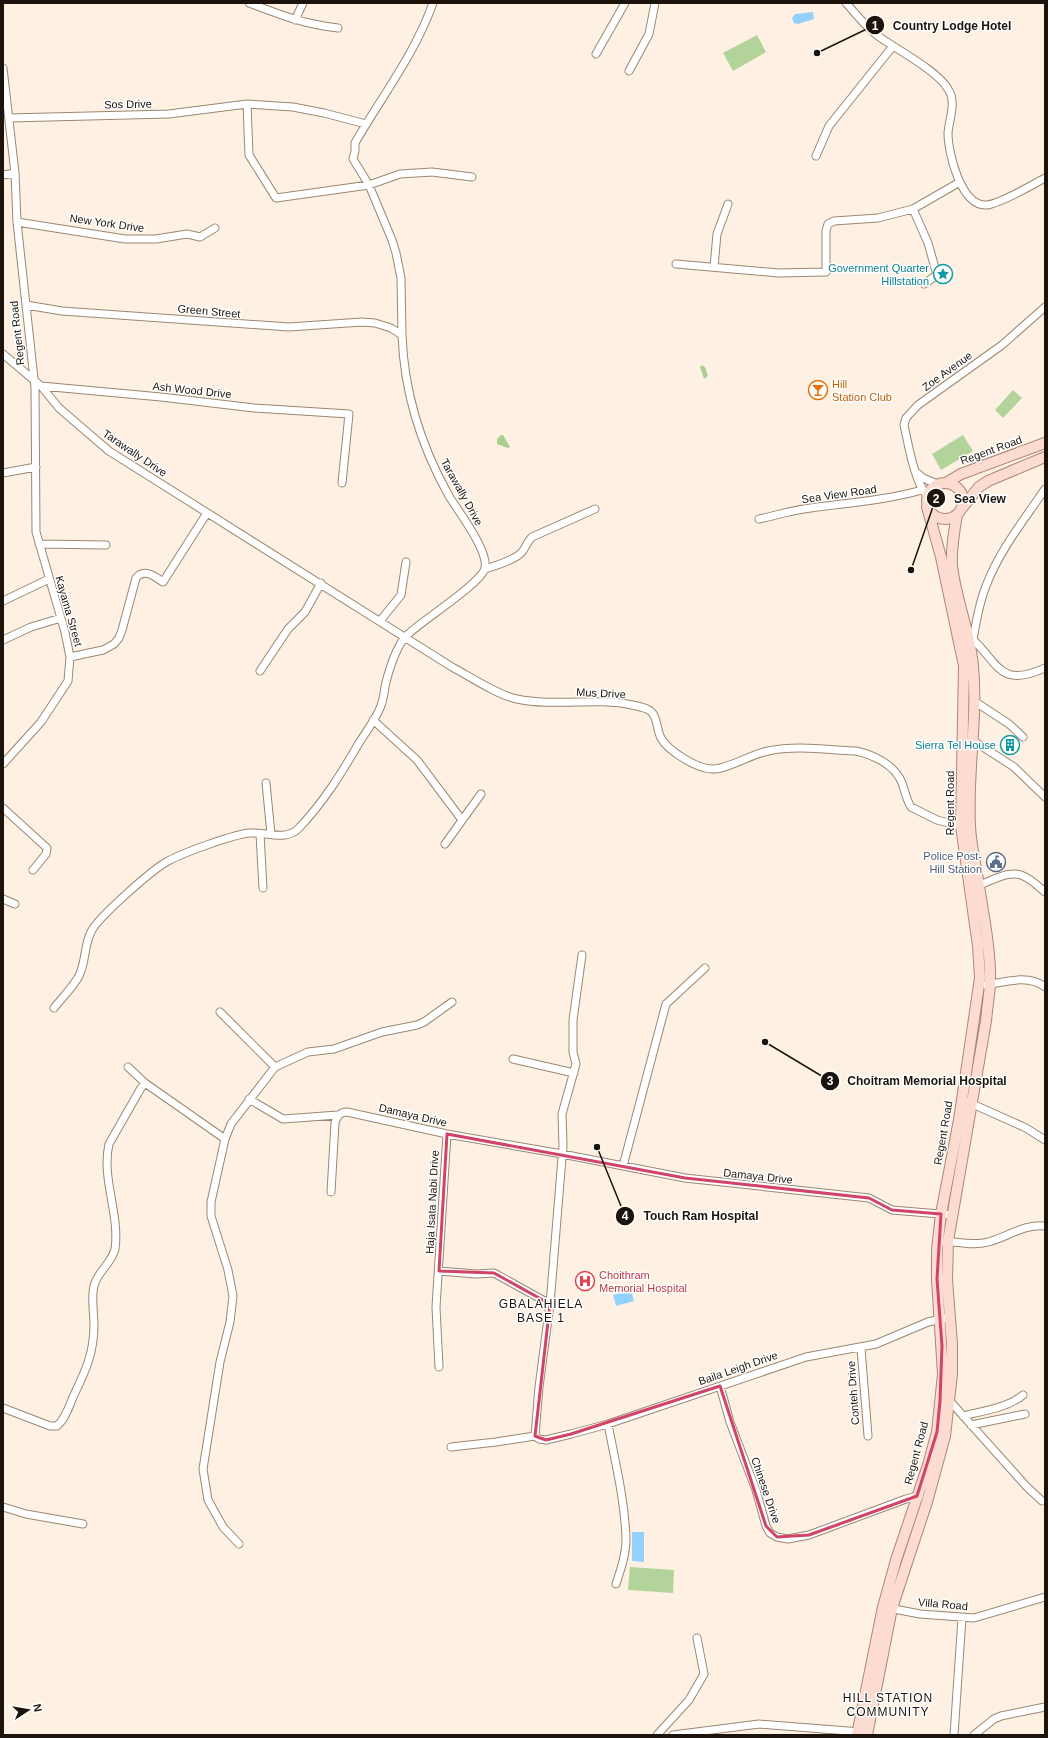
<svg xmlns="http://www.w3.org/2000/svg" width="1048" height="1738" font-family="Helvetica,sans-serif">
  <rect width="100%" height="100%" fill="#fef1e3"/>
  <path fill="#b2d39a" d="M757,35L766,52L733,71L723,53Z
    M1013,390L1022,398L1003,418L995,410Z
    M963,435L973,451L941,470L932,454Z
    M630,1567L674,1570L673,1593L628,1590Z"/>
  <path fill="#aacd91" d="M702,365L705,367L708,376L704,379L700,367Z
    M501,435H503L510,447L508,448L497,444V439Z"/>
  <path fill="#92d1fd" d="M813,12L814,19L798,24L794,23L792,18L795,14Z
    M631,1290L634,1301L616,1306L613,1295Z
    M632,1532H644V1562L632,1561Z"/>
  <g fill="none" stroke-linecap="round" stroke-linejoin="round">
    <g stroke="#9b8772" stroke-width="9">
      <path id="minor" d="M249,3C281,15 303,24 338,28
        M846,3C856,14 866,27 878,36C896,49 938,71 948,89C957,102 949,119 948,133C948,153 961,207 987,205C1002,203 1030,186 1045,178
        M295,20L303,3
        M596,54L625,3
        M3,68L15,173L17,222L35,388L36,532L65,632L70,657L68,681L41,722L3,764
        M629,71L649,34L655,3
        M247,104L249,155L276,198L369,185L400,174L432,172L472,177
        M9,118L169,114L247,104L293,107L324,113L366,124
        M816,156L829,126L893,46
        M3,175L15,173
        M913,209L928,243L937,275L924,284
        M17,222L125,239H156L187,234L200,237L215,228
        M676,264L779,273L826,272V231L828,224L834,221L878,218L913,209L960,182
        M714,267L717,234L728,204
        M26,305L62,311L289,327L362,322L375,323L391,328L402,335C404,392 421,446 449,496C458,511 489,551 485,568C482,583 421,621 406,636C396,647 390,667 386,682C384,690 384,700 380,708C375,720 366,732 359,743C341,774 323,803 298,829C286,841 265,832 250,833C234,834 183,853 168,861C153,869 97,918 91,932C84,945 86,962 79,976C73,987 62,998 54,1008
        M402,335L401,278L396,253L392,240L369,185L353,159L355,151V143C382,96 415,54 433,3
        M3,354L41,386L59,408L109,451L452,667C469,676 499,696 517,699C555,707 594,697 632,705C637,706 642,707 647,709C658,713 656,729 661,738C668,751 696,768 711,769C727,770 751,754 768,751C797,745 828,750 856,751C874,755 895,765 902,783C905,791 906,799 911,807L937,820L961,826
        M41,386L161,397L254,408L349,414L342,483
        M3,473L36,467
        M917,473L923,478L937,484
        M928,496C915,485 908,443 904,425L906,418L918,405L1002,345L1045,307
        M759,519C774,516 789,511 804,509C844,503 883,501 922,490
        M39,544L106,545
        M485,569C495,566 514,560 521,553C525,549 527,542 532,537L595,509
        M3,601L49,579
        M380,621L401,595L406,562
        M970,637C999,662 998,689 1045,668
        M3,640L31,627L61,618
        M973,640C976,622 979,603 986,586C999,551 1024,520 1045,489
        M70,657L103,650L114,644L119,638L122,630L136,578C144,568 154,576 163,582L207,513
        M260,671L288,629L305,612L321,583
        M974,701L1009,724L1023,737
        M373,720L417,760L462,820
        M972,740L1014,767L1045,797
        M266,783L271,834
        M3,808L47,848L46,854L33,870
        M260,834L263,888
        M445,844L481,794
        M975,886C989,883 1007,870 1021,875C1030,878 1038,886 1045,892
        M3,899L15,904
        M986,985C1005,982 1028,974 1045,987
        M220,1012L275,1067
        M513,1059L574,1073
        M128,1067L145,1083L225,1139
        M249,1099L283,1119L338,1115
        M968,1102L1026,1128L1045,1140
        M623,1166L666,1004L705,968
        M331,1192L335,1123C337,1116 340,1112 347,1112L447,1134L562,1154L685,1178L869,1198L892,1210L952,1215
        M944,1241C958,1242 974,1246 988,1242C1008,1237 1023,1224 1045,1226
        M439,1271L476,1274L494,1273L550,1304
        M861,1348L868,1436
        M439,1367L436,1307L447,1134
        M720,1386L730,1422L756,1490L766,1526L770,1533L777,1537L788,1539L809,1535L906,1499L917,1496L919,1497
        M949,1400L1026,1486L1042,1501
        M3,1408L50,1426H57C65,1419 69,1407 73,1397C85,1372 94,1354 94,1325C94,1313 91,1298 94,1286C97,1272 112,1263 115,1249C120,1214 101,1178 109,1144L141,1088L145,1083
        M963,1416C983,1411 1007,1408 1023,1395
        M608,1424C615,1461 625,1501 626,1539C626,1554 621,1569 616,1584
        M971,1425L1025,1414
        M535,1436L539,1387L550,1304L563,1146L562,1114L576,1064L573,1052V1020L582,955
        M535,1436L539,1439L546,1440L571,1434L608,1424L806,1357L876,1344L928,1322L950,1317
        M451,1447L496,1442L535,1436
        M3,1507L26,1514L83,1524
        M239,1544L223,1527L208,1500L203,1469L220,1362L230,1322L233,1296L228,1270L211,1216V1202L225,1139L231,1124L275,1067L308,1052L334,1049L382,1032L417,1025L424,1022L452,1002
        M889,1608L920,1614L974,1618L1045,1597
        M657,1735L689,1700L704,1674L697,1638
        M673,1735L759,1724L861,1732
        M954,1735L962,1618
        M974,1735L994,1719L1001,1716L1045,1707"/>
    </g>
    <g stroke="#ac8679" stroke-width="12">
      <path id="primary" d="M946,483L961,474L1045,443
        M927 501a18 18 0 1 1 36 0a18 18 0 1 1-36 0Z
        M962,508L979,487L988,481L1045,457
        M857,1735L883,1607L896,1560L928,1465L937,1432L943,1374L937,1279V1250L941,1214L959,1120L980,978L978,946L961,826L964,666L941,557L927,507
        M867,1735L892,1608L927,1502L945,1436L952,1374V1344L947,1280L948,1241L986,1021C987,1009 989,997 990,985C991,952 984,918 979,886C976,866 971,847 970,826C967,773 978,719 973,666C970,632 956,600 952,566C951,548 954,532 957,515"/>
    </g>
    <use href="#minor" stroke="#fff" stroke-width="7"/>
    <use href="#primary" stroke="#fcdcd1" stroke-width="10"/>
  </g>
  <path fill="none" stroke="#d24368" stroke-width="3" stroke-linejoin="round" d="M447,1134L685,1178L869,1198L892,1210L941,1214L937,1279L942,1346L940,1401L937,1432L917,1496L809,1535L777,1537L766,1526L720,1386L571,1434L546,1440L535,1436L550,1304L494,1273L439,1271Z"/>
  <defs>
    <g id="sight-ring" transform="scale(1)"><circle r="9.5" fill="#fff" stroke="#0f9aa8" stroke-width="1.5"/><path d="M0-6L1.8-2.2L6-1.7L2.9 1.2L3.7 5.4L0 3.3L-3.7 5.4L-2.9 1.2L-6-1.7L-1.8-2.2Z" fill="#0f9aa8"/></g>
    <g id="bar-ring" transform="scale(1)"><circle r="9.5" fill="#fff" stroke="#e8710a" stroke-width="1.5"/><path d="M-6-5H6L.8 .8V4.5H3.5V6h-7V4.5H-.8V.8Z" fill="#e8710a"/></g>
    <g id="building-ring" transform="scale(1)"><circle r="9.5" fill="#fff" stroke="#0f9aa8" stroke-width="1.5"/><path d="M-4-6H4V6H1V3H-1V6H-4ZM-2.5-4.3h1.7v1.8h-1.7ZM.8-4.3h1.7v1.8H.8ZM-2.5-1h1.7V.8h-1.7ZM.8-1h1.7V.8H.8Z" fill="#0f9aa8"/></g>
    <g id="civic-ring" transform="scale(1)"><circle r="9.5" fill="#fff" stroke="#5c6f8a" stroke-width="1.5"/><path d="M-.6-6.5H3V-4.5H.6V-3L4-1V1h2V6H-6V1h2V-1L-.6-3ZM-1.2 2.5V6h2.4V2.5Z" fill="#5c6f8a"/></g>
    <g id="hospital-ring" transform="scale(1)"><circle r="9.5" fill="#fff" stroke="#e0444e" stroke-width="1.5"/><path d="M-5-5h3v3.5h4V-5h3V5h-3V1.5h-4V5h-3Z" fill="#e0444e"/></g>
  </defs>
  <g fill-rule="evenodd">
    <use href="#sight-ring" x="943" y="274"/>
    <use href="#bar-ring" x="818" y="390"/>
    <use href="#building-ring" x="1010" y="745"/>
    <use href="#civic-ring" x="996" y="862"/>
    <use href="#hospital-ring" x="585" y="1281"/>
  </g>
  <g text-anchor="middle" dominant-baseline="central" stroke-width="3" stroke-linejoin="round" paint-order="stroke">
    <g font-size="11" fill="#1c140c" stroke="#fff">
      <text transform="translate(128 104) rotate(-1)">Sos Drive</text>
      <text transform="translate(107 223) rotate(8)">New York Drive</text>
      <text transform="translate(209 311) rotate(5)">Green Street</text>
      <text transform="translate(17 333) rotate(-96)">Regent Road</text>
      <text transform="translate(947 371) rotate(-36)">Zoe Avenue</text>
      <text transform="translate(192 390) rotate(6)">Ash Wood Drive</text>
      <text transform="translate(991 450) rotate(-20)">Regent Road</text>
      <text transform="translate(135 453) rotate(34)">Tarawally Drive</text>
      <text transform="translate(462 492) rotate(61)">Tarawally Drive</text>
      <text transform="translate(839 494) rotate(-8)">Sea View Road</text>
      <text transform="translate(69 611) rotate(74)">Kayama Street</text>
      <text transform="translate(601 693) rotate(3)">Mus Drive</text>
      <text transform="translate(950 803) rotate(-90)">Regent Road</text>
      <text transform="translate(413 1115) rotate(13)">Damaya Drive</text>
      <text transform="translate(943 1133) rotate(-80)">Regent Road</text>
      <text transform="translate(758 1176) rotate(6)">Damaya Drive</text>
      <text transform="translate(432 1202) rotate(-87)">Haja Isata Nabi Drive</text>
      <text transform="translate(738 1368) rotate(-19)">Baila Leigh Drive</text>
      <text transform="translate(853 1393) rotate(-94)">Conteh Drive</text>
      <text transform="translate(916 1453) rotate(-75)">Regent Road</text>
      <text transform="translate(766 1490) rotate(71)">Chinese Drive</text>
      <text transform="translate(943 1604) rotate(5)">Villa Road</text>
    </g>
    <g font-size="11" fill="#0d838f" stroke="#fff" text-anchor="end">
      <text x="929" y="268">Government Quarter<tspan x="929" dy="13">Hillstation</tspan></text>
      <text x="996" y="745">Sierra Tel House</text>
    </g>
    <g font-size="11" fill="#c56008" stroke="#fff" text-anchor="start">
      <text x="832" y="384">Hill<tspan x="832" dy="13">Station Club</tspan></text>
    </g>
    <g font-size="11" fill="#4e5e75" stroke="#fff" text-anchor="end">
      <text x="982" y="856">Police Post-<tspan x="982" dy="13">Hill Station</tspan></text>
    </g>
    <g font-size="11" fill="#be3a42" stroke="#fff" text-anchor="start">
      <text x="599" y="1275">Choithram<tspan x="599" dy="13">Memorial Hospital</tspan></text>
    </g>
    <g font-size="12" letter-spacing="1" fill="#1c140c" stroke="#fff">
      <text x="541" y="1304">GBALAHIELA<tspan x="541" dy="14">BASE 1</tspan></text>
      <text x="888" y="1698">HILL STATION<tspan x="888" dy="14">COMMUNITY</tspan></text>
    </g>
  </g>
  <path fill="none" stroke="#1c140c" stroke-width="1.5" d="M817 53L875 25M911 570L936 498M765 1042L830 1081M597 1147L625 1216"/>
  <g fill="#1c140c" stroke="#fff" stroke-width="1.5">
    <circle cx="817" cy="53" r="4"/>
    <circle cx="911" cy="570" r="4"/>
    <circle cx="765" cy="1042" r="4"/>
    <circle cx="597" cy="1147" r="4"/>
    <circle cx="875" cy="25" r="10"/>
    <circle cx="936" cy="498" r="10"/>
    <circle cx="830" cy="1081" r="10"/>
    <circle cx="625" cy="1216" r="10"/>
  </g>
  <g font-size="12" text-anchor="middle" font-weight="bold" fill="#fff">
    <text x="875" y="30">1</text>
    <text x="936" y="503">2</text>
    <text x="830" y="1085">3</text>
    <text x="625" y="1220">4</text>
  </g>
  <g font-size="12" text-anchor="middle" font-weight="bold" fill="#1c140c" stroke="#fff" stroke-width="3" stroke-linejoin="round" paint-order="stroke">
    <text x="952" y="30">Country Lodge Hotel</text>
    <text x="980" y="503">Sea View</text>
    <text x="927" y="1085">Choitram Memorial Hospital</text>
    <text x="701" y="1220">Touch Ram Hospital</text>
  </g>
  <rect width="1048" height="1738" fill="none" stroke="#1c140c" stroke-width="8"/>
  <g transform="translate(28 1710) rotate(78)" stroke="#ffffff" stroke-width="3" paint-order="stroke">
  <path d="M0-3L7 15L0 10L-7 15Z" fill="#1c140c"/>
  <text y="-6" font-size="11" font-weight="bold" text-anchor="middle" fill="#1c140c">N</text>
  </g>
</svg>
